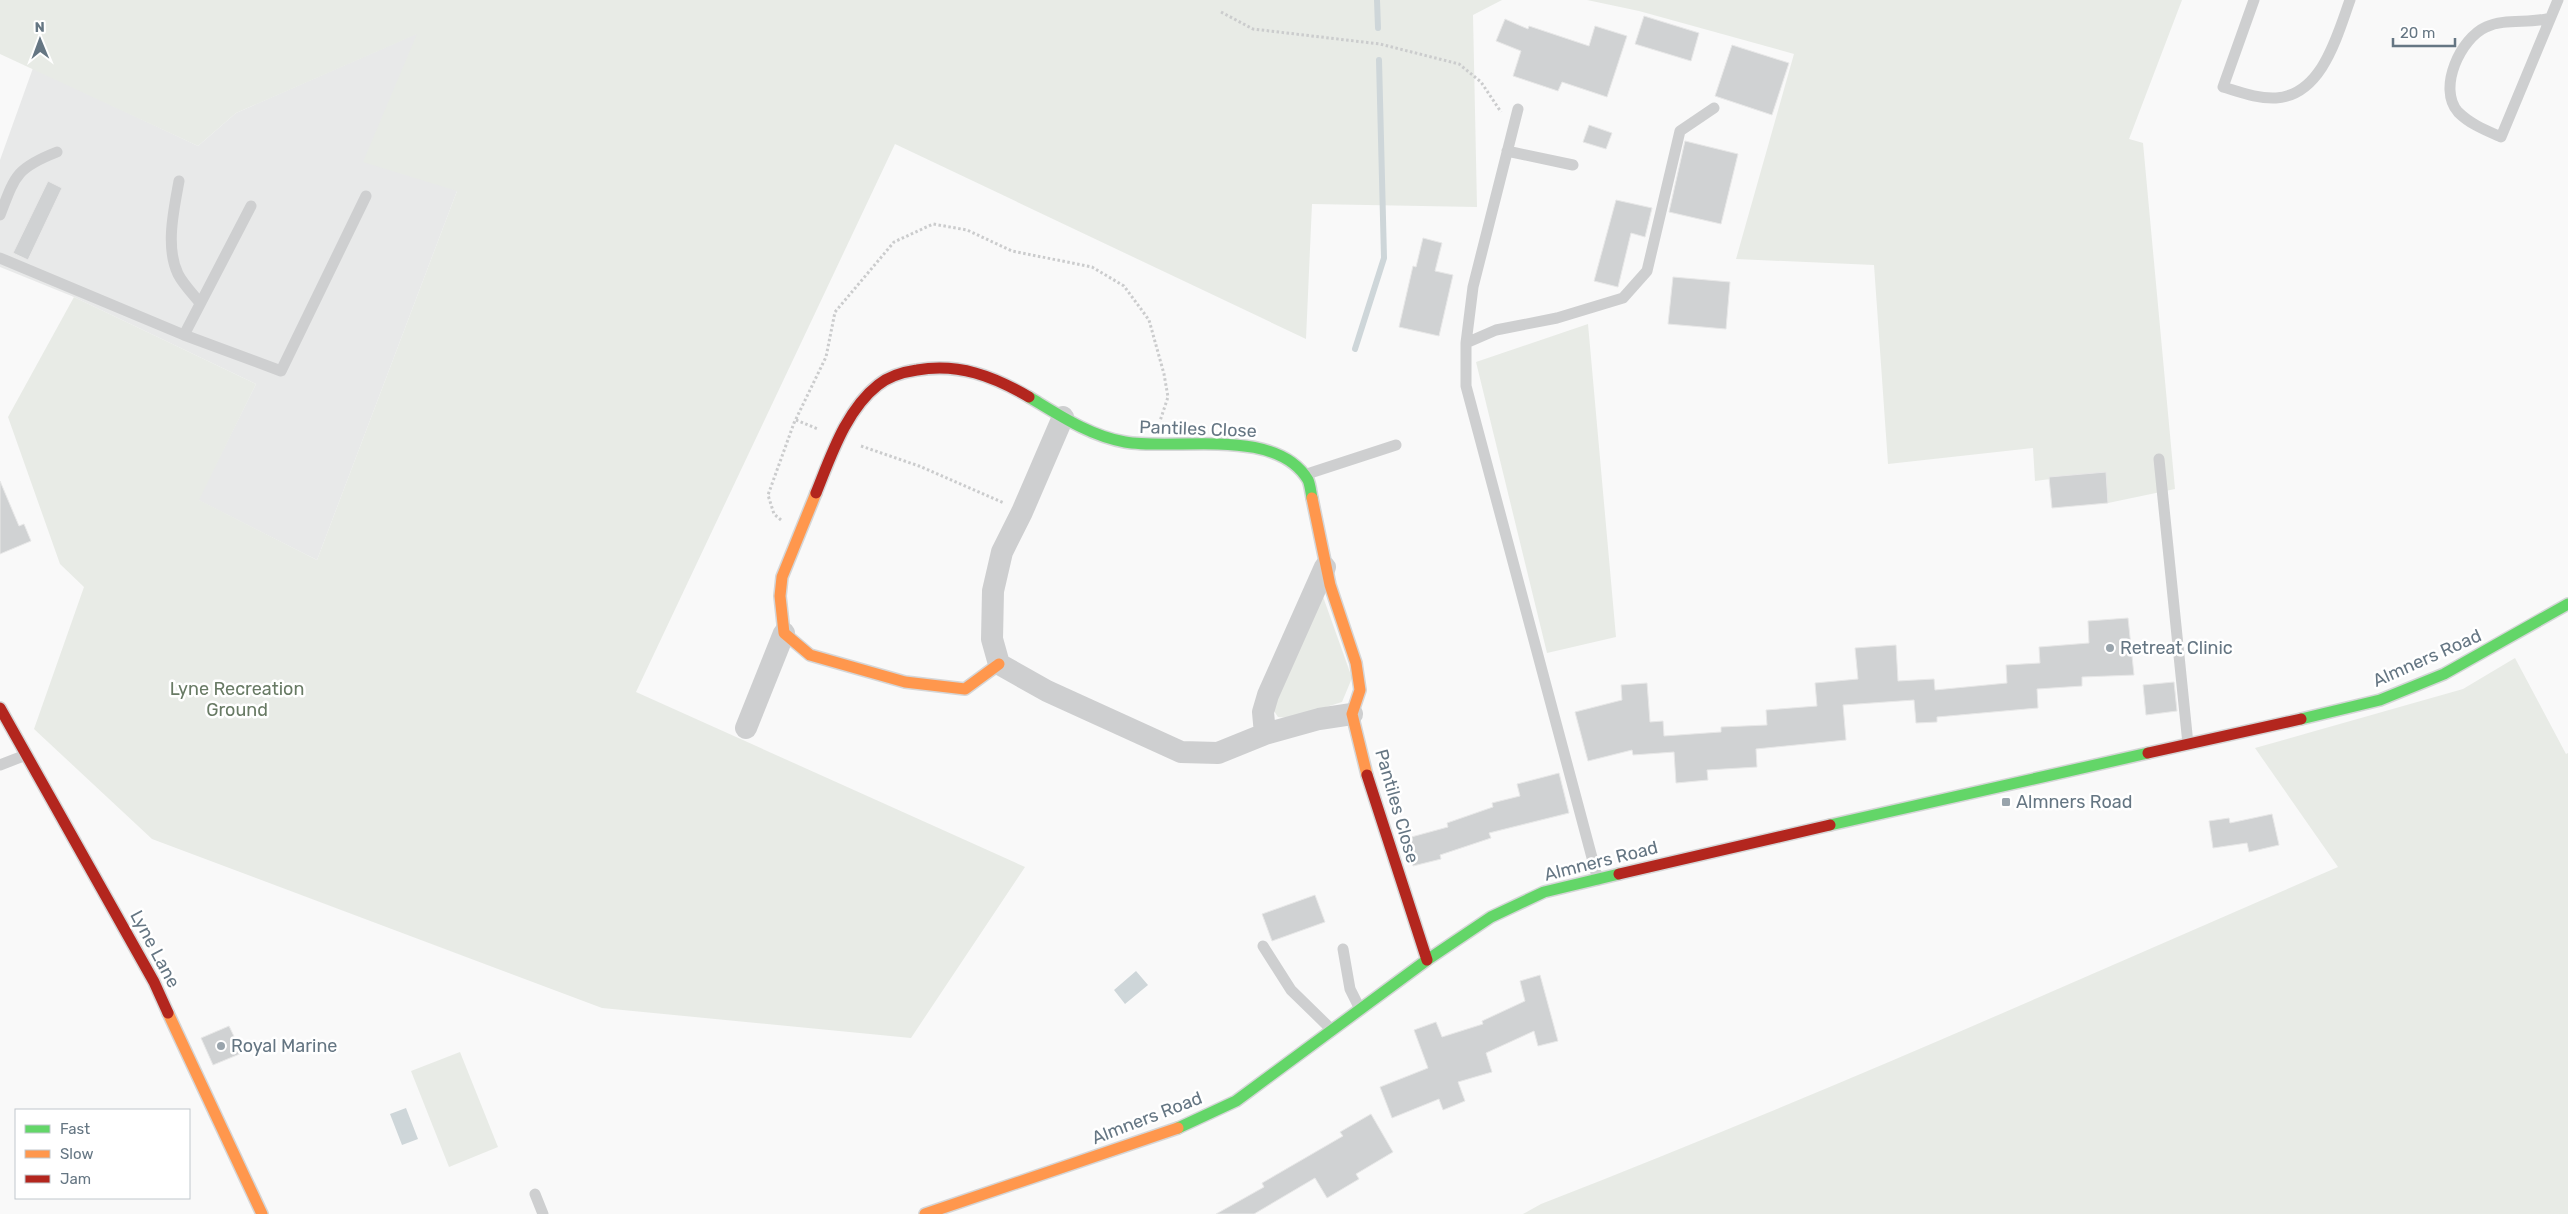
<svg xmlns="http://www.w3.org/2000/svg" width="2568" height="1214" font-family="Rubik,sans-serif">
  <rect width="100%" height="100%" fill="#f9f9f9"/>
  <path fill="#e8e9e9" d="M418,33L457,191L317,560L198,500L256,384L74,297L0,267V160L33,68L198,146L236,113Z"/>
  <path fill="#e8ebe6" d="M0,0H1502L1473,15L1477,207L1312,204L1306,339L895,144L636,692L1025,867L911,1038L602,1008L152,839L34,729L84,587L60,564L8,417L74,297L256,384L199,500L317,560L457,191L363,162L417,34L236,113L198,146L0,54Z
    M1587,0H2182L2129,139L2143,143L2175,489L2108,503L2105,472L2035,481L2033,448L1888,464L1874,265L1736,259L1794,54L1639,11Z
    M1588,324L1616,637L1547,653L1476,362Z
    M1321,591L1352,678L1342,702L1291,718L1278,717L1274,711V704Z
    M2515,658L2566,754L2568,753V1214H1523L1541,1204C1810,1100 2073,982 2338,867L2255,748L2463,689Z
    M460,1052L498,1147L449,1167L411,1071Z"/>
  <path fill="#ced6d9" d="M1136,971L1148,985L1125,1004L1114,990Z
    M406,1108L418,1139L402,1145L390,1114Z"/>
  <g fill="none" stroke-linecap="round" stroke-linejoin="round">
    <path stroke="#ced6d9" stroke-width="6" d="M1377,0L1378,28
      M1355,349L1384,258L1379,60"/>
  </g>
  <path fill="#d0d2d3" stroke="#e8e8e8" d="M1644,16L1699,33L1691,61L1635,44Z
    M1505,19L1528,29L1529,26L1589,46L1595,26L1627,36L1607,97L1562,82L1558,91L1513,76L1521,51L1496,41Z
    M1732,45L1789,63L1772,115L1715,96Z
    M1589,125L1612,133L1606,149L1583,142Z
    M1685,141L1738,154L1721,224L1669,212Z
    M48,181L62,188L28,260L13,253Z
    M1616,200L1652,208L1645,237L1631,233L1618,287L1594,281Z
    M1423,238L1442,243L1435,271L1453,275L1439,336L1399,327L1413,266L1416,267Z
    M1673,277L1730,282L1726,329L1668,324Z
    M2106,472L2108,503L2052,508L2049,477Z
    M0,481L19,526L24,524L31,541L0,554Z
    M2128,618L2134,675L2082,677V686L2037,689L2038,708L1937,717V722L1916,723L1914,700L1843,705L1846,740L1756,749L1757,767L1707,770L1708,780L1676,783L1674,752L1633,755L1632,750L1588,761L1575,712L1622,700L1621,685L1647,683L1650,722L1663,721L1664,736L1721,732V727L1767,725L1766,710L1817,706L1815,683L1858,679L1855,648L1896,645L1898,681L1934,679L1935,690L2007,683L2006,665L2040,663L2039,647L2089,643L2088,621Z
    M2174,682L2177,711L2146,715L2143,685Z
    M1559,773L1569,813L1489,833L1491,838L1440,855L1441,859L1413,866L1404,839L1448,827L1447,823L1493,807L1492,803L1520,796L1517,784Z
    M2272,814L2279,845L2249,852L2247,843L2213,848L2209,821L2229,818L2230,823Z
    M1315,895L1325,922L1272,941L1262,914Z
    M1540,975L1558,1041L1538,1046L1534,1031L1486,1053L1492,1072L1458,1082L1465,1101L1443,1110L1439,1099L1392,1118L1380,1087L1428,1068L1414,1030L1436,1022L1442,1037L1483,1024L1482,1021L1525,1001L1520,981Z
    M229,1026L242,1053L213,1065L201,1038Z
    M1371,1114L1393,1152L1356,1174L1359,1179L1327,1198L1315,1178L1254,1214H1216L1264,1187L1262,1183L1343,1136L1340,1132Z"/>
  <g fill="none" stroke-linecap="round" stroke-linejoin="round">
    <g stroke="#d5d6d7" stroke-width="14">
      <path id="fast" d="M1029,397C1059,415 1090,436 1125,442C1176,451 1276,426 1308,480C1310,484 1311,493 1312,498
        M2301,719L2380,700L2444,674L2568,604
        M1830,825L2148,753
        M1178,1128L1236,1101L1427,960L1491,917L1544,892L1619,874"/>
    </g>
    <g stroke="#d5d6d7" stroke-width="14">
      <path id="slow" d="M816,493L782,577L780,596L784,633L810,655L905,682L965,689L999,664
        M1312,498L1330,585L1356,663L1360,690L1352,714L1367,775
        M168,1013L262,1214
        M925,1214L1178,1128"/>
    </g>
    <g stroke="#d5d6d7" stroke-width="14">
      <path id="jam" d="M816,493C831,456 846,410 878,385C889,376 903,372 917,370C959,363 993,376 1029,397
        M0,708L154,982L168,1013
        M2148,753L2301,719
        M1367,775L1427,960
        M1619,874L1830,825"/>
    </g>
    <path stroke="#cbcccd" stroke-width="3" stroke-dasharray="2.5 2.5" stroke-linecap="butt" d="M1221,12L1253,29L1380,44L1459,64L1481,82L1501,112
      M796,420L818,429
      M861,446L919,466L1004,503
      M781,520L774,514L768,495L794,423L826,357L835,312L894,242L933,224L967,230L1012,251L1092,267L1124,286L1149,320L1164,374L1168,397L1160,421"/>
    <path stroke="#cecfd0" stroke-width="11" d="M2254,0L2223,87C2240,92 2258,99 2276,98C2322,95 2337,36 2350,0
      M2550,18C2530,24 2505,18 2486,27C2461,38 2437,88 2458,112C2470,124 2485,130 2501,137L2558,0
      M1518,109L1473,287L1466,343V386L1598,880
      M1507,151L1573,165
      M179,181C174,209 165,247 178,274C183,284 193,294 200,303
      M0,215C15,176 16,168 57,152
      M0,258L184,335L281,371L366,196
      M184,335L251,206
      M1466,343L1496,330L1557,318L1623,298L1647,271L1680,131L1714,108
      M2159,459L2188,744
      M1304,475L1396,445
      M0,765L26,755
      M1263,946L1291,990L1332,1030
      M1343,949L1350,989L1360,1009
      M535,1194L543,1214"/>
    <path stroke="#cecfd0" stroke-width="22" d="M1063,417L1022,512L1002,552L993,591L992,639L999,664L1047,691L1181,752L1218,753L1265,734L1319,719L1352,714
      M746,728L784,633
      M1265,734L1263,712L1268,695L1325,567"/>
    <use href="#fast" stroke="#63d668" stroke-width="11"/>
    <use href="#slow" stroke="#ff974d" stroke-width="11"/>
    <use href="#jam" stroke="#b3261e" stroke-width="11"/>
  </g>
  <g fill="#99a4ac" stroke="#fff" stroke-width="2">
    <circle cx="2110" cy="648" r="5"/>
    <rect x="2001" y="797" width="10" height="10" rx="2.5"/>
    <circle cx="221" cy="1046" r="5"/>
  </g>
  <g text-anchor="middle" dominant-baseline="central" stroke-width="5" stroke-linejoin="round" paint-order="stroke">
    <g font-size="18" fill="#657683" stroke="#fff">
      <text transform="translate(1198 429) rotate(2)">Pantiles Close</text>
      <text transform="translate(2427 658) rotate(-24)">Almners Road</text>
      <text transform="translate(1397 806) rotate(74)">Pantiles Close</text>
      <text transform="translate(1601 861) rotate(-14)">Almners Road</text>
      <text transform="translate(155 949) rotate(62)">Lyne Lane</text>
      <text transform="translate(1147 1118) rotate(-21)">Almners Road</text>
    </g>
    <g font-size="18" fill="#657683" stroke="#fff" text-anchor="start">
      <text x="2120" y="648">Retreat Clinic</text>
      <text x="2016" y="802">Almners Road</text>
      <text x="231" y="1046">Royal Marine</text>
    </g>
    <g font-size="18" fill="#687a64" stroke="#fff">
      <text x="237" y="689">Lyne Recreation<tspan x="237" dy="21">Ground</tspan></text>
    </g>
  </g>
  <rect x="15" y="1109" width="175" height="90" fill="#ffffff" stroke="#c1c8cd"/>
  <rect x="25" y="1125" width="25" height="8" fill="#63d668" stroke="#c1c8cd"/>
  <text x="60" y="1134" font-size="15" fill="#657683">Fast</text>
  <rect x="25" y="1150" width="25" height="8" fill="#ff974d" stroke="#c1c8cd"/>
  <text x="60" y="1159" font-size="15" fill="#657683">Slow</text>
  <rect x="25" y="1175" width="25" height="8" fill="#b3261e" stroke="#c1c8cd"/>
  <text x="60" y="1184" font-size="15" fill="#657683">Jam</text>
  <g transform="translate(40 40) rotate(359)" stroke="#ffffff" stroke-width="4" paint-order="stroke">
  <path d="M0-4L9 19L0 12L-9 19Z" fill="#657683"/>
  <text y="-8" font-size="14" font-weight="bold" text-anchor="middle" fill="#657683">N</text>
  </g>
  <path d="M2393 38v8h62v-8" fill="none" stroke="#657683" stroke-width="2.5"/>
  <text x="2400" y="38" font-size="15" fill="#657683" stroke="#ffffff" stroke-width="4" paint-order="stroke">20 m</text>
</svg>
